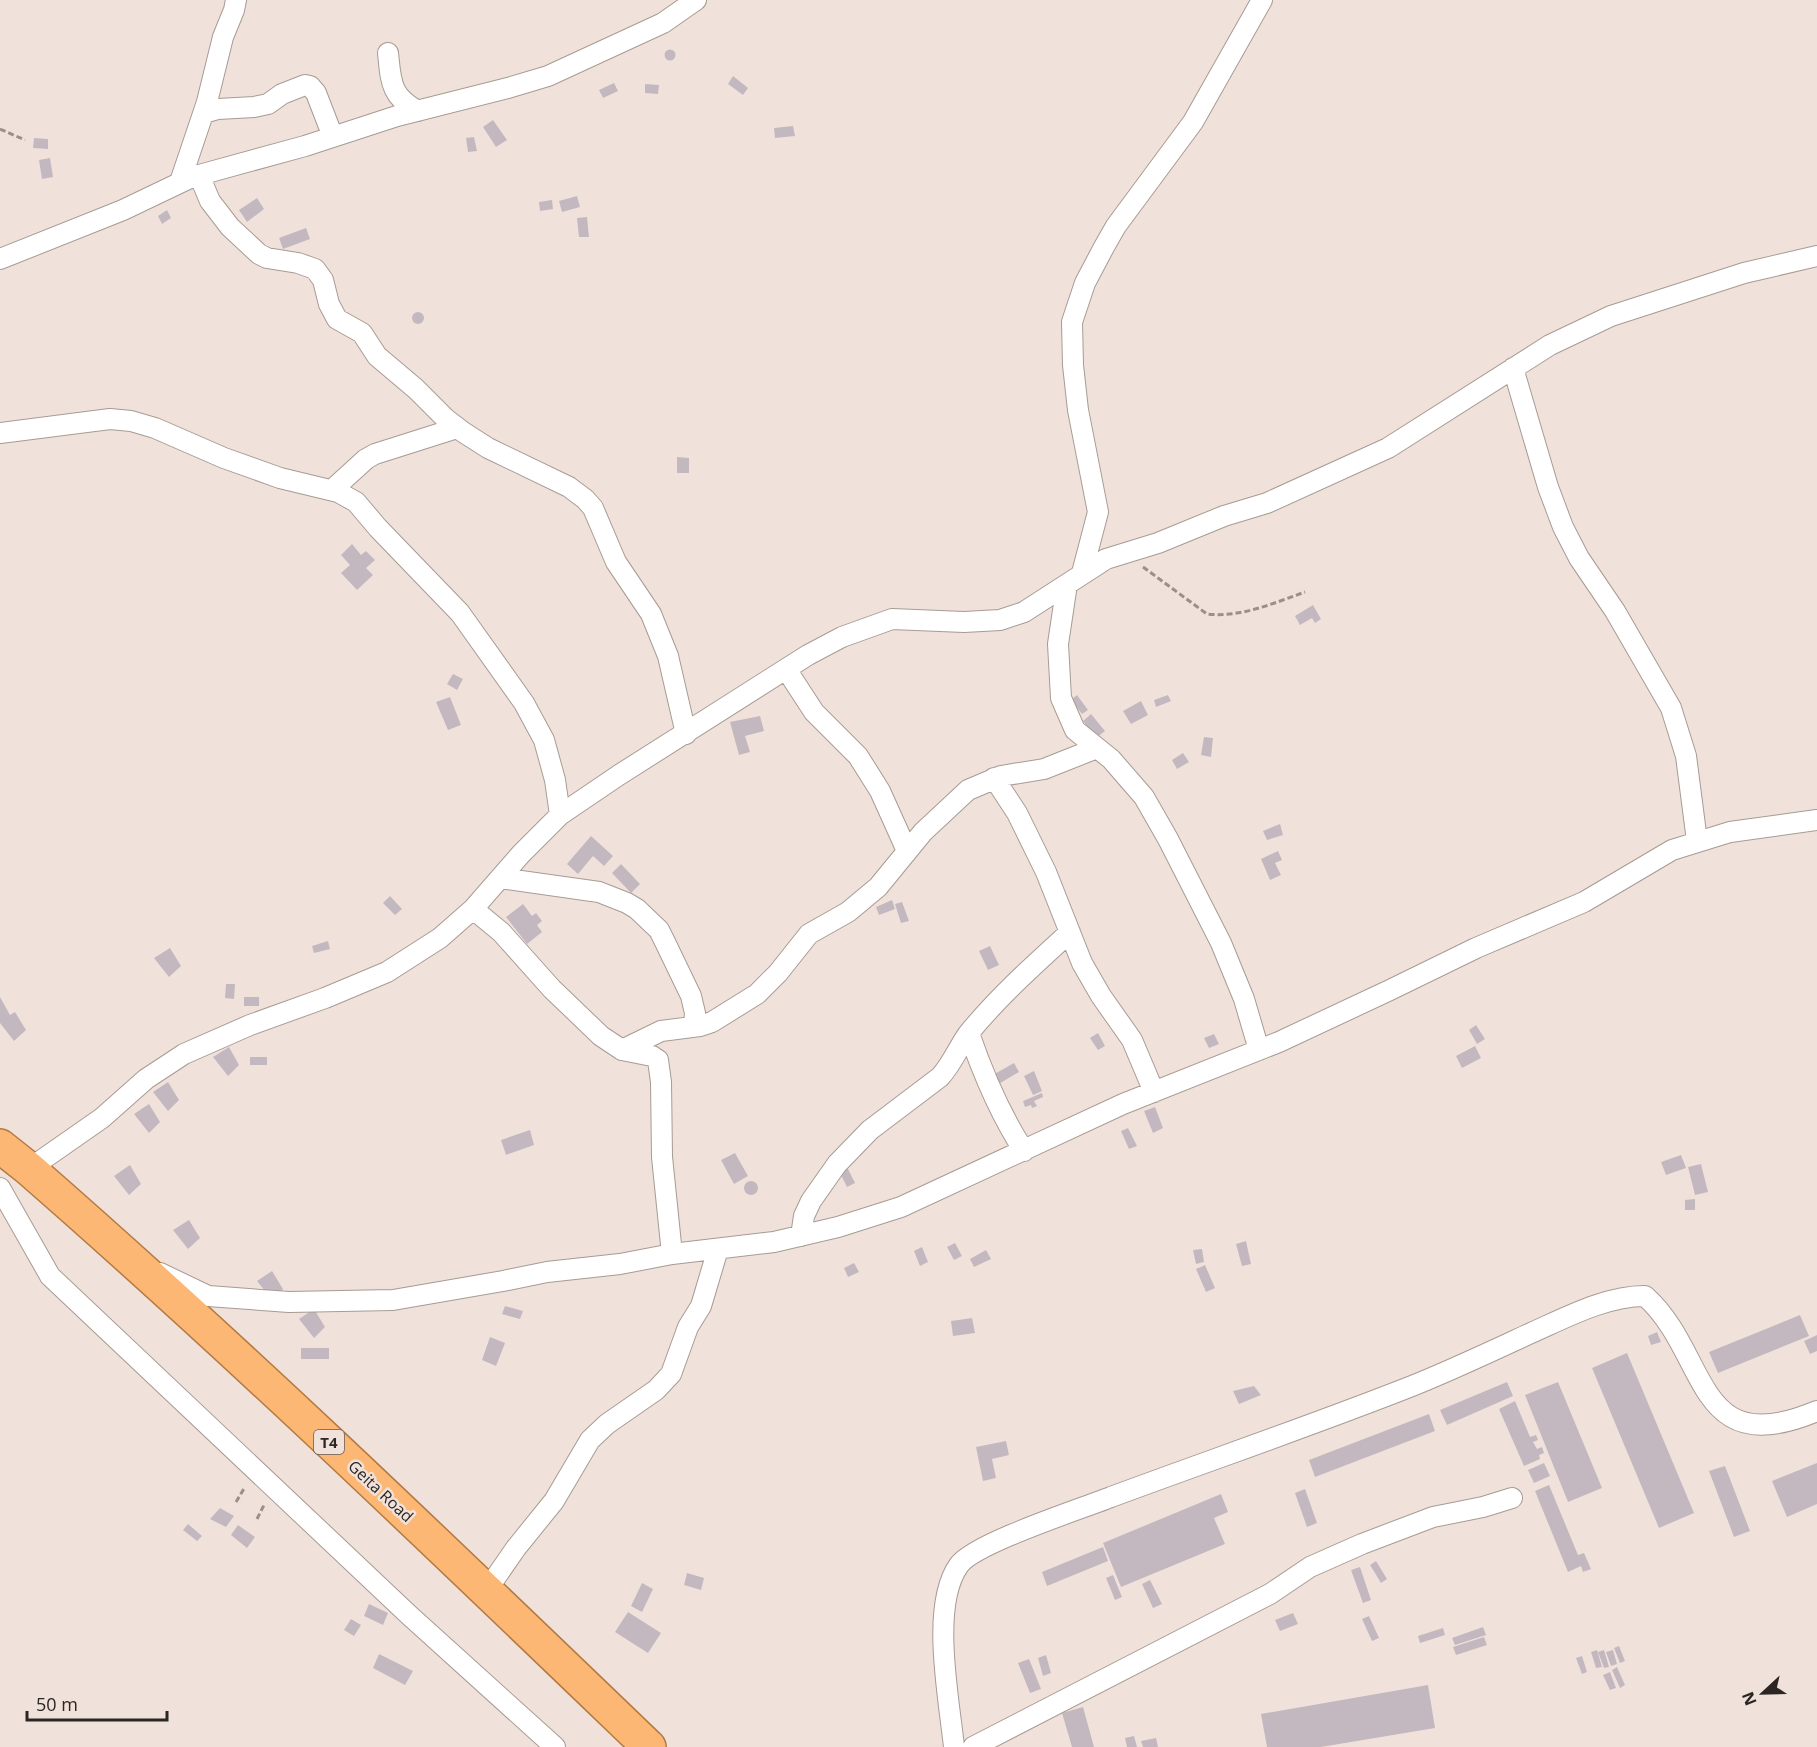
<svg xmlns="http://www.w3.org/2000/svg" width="1817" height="1747" font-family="'Open Sans',sans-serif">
  <rect width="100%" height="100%" fill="#f0e2da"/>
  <path fill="#c4b8c0" d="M664.5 55a5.5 5.5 0 1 1 11 0a5.5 5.5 0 1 1-11 0Z
    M733,76L748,88L743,95L728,84Z
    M614,83L618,91L603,98L599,90Z
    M645,84L659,85L658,94L645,93Z
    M493,120L507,140L496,147L483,127Z
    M793,126L795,136L775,138L774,128Z
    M474,137L477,151L468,152L466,138Z
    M34,138L48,139V149L33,148Z
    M50,158L53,177L42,179L39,160Z
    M577,196L580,207L562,212L559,201Z
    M257,198L264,209L247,222L239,210Z
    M552,200L553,209L540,211L539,202Z
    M167,210L171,218L162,224L158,216Z
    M587,217L589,237H579L577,218Z
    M306,228L310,239L283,249L279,238Z
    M412 318a6 6 0 1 1 12 0a6 6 0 1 1-12 0Z
    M677,457L689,458V473H677Z
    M352,544L361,555L366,551L375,560L366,568L373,575L357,590L341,573L350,565L341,555Z
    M1313,605L1321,619L1315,623L1312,618L1300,625L1295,616Z
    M453,674L463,679L457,690L447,684Z
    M1077,695L1088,710L1082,714L1071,700Z
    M1168,695L1171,701L1156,707L1154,700Z
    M450,697L461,725L448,730L436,702Z
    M1141,701L1148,715L1131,724L1123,711Z
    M1091,714L1105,731L1096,738L1083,721Z
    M760,716L764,731L745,736L750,752L739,755L730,722Z
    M1204,737L1213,738L1211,757L1201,755Z
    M1183,753L1189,762L1177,769L1172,760Z
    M1280,824L1283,835L1267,840L1263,831Z
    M591,836L613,856L604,866L593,856L578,874L567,864Z
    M1278,851L1282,860L1275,863L1281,875L1270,880L1261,859Z
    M621,864L640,884L631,893L612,873Z
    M390,896L402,909L395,915L383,903Z
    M892,900L895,909L879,915L876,907Z
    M902,902L909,921L901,923L895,904Z
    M523,904L532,916L536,913L542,921L537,925L542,932L527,944L506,917Z
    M328,941L330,949L314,953L312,946Z
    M990,946L999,965L988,970L979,951Z
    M170,948L181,966L169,977L154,958Z
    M226,984H235L234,999L225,998Z
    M0,997L10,1015L15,1012L26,1030L14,1041L0,1023Z
    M244,997H259V1006H244Z
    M1476,1025L1485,1039L1477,1044L1469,1030Z
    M1098,1033L1105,1046L1098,1050L1090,1038Z
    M1214,1034L1219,1044L1209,1048L1204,1038Z
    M1475,1046L1481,1058L1462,1068L1456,1056Z
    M229,1047L239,1065L228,1076L213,1057Z
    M250,1057H267V1065H250Z
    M1014,1063L1019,1072L997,1085L991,1076Z
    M1034,1071L1042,1091L1033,1095L1024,1076Z
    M168,1082L179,1100L168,1111L153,1092Z
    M1042,1093L1043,1097L1034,1101L1037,1106L1032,1108L1031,1105L1025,1107L1023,1101Z
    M149,1104L160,1122L149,1133L134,1114Z
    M1155,1107L1163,1128L1153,1133L1144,1111Z
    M1128,1128L1137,1146L1129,1149L1121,1131Z
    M530,1130L534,1145L506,1155L501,1140Z
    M735,1153L748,1176L734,1184L721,1160Z
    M1681,1155L1686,1168L1666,1175L1661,1162Z
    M1701,1164L1708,1192L1695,1195L1688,1167Z
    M130,1165L141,1184L129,1195L114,1176Z
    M847,1167L855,1183L847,1187L839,1171Z
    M744 1188a7 7 0 1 1 14 0a7 7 0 1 1-14 0Z
    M1695,1199V1210H1685V1200Z
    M189,1220L200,1238L188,1249L173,1230Z
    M1246,1241L1251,1264L1242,1266L1236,1244Z
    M955,1243L962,1256L954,1260L947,1247Z
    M922,1247L928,1262L920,1266L914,1251Z
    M1202,1249L1204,1262L1196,1264L1193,1250Z
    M986,1250L991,1259L974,1267L970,1259Z
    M854,1263L859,1272L848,1277L844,1268Z
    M1205,1265L1215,1288L1206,1292L1196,1269Z
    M272,1271L283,1289L272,1300L257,1281Z
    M505,1306L523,1311L520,1319L502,1314Z
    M314,1309L325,1327L314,1338L299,1319Z
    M1800,1315L1809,1336L1718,1373L1709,1352Z
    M972,1318L975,1333L953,1336L951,1321Z
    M1657,1332L1661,1342L1651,1345L1648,1336Z
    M1817,1335V1351L1810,1354L1804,1341Z
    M490,1337L505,1343L496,1366L482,1360Z
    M301,1348H329V1359H301Z
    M1627,1353L1694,1513L1659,1528L1592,1368Z
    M1507,1382L1513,1396L1447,1425L1440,1410Z
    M1558,1382L1602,1488L1568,1502L1525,1395Z
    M1254,1386L1261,1395L1239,1404L1233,1391Z
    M1515,1401L1530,1437L1536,1435L1538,1440L1533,1442L1537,1449L1542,1447L1544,1453L1539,1455L1540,1459L1524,1466L1499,1409Z
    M1429,1414L1435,1431L1315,1477L1309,1460Z
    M1006,1441L1009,1455L992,1459L996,1478L983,1481L976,1447Z
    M1544,1463L1550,1476L1534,1483L1528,1470Z
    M1817,1463V1504L1787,1517L1772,1481Z
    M1725,1466L1750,1531L1734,1537L1709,1471Z
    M1549,1485L1578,1555L1584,1553L1591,1569L1583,1572L1581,1566L1568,1572L1535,1491Z
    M1305,1489L1317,1523L1307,1527L1295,1493Z
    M1221,1494L1228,1512L1214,1518L1225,1544L1121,1587L1103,1543Z
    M220,1508L234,1516L226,1527L210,1519Z
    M188,1524L202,1536L197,1541L183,1530Z
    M238,1525L255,1537L247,1548L231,1535Z
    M1103,1547L1108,1561L1047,1586L1042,1572Z
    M1376,1561L1387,1579L1381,1583L1370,1565Z
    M1360,1567L1371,1600L1363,1603L1351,1570Z
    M687,1573L704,1578L701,1590L684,1585Z
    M1113,1575L1122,1597L1115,1600L1106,1578Z
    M1150,1580L1162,1604L1153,1608L1142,1584Z
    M642,1583L653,1589L642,1612L631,1606Z
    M369,1604L388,1613L383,1625L364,1616Z
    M628,1612L661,1633L648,1653L615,1632Z
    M1293,1613L1298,1624L1280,1631L1275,1620Z
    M1369,1616L1379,1638L1372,1641L1362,1619Z
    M351,1619L361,1625L354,1636L344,1630Z
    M1483,1627L1486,1635L1455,1645L1452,1638Z
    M1443,1628L1445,1635L1420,1643L1418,1636Z
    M1484,1637L1487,1645L1456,1655L1453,1647Z
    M1619,1646L1625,1661L1620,1663L1614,1648Z
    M1597,1650L1602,1667L1596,1668L1591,1652Z
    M1604,1650L1609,1667L1604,1668L1598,1652Z
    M1613,1650L1617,1664L1611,1666L1606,1652Z
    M379,1654L413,1671L405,1685L373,1668Z
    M1046,1655L1051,1673L1043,1676L1038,1658Z
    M1582,1656L1587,1672L1582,1674L1576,1658Z
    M1029,1659L1041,1689L1030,1693L1018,1663Z
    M1617,1667L1625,1685L1620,1688L1612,1670Z
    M1610,1672L1616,1688L1610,1690L1603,1675Z
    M1428,1685L1435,1728L1321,1747H1267L1261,1714Z
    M1083,1707L1094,1747H1072L1062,1713Z
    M1134,1736L1137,1747H1127L1125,1738Z
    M1156,1738L1158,1747H1143L1141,1741Z"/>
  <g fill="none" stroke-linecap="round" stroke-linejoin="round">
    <g stroke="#a79b93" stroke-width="22">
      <path id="minor" d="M388,53C391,81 390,96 418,111
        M204,113L218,109L254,107L268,104L282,94L305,85L310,86L316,93L333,137
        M199,175L210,201L230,227L259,254L267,258L298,263L315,269L323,280L329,304L337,319L362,333L377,356L416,389L446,419L463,432L488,448L569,487L585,499L593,508L616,562L651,614L668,656L686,734
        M180,182L207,102L223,37L234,10L236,0
        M0,259L123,210L192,177L305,146L397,116L508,88L548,76L663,23L696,0
        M1513,368L1548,487L1563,527L1579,558L1615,611L1671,708L1686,756L1697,841
        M0,433L110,419L131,421L155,428L224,458L280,478L338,492L356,502L378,528L460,613L524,703L544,740L555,780L560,815
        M332,490L366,459L375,454L457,428
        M1082,573L1098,512L1078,410L1073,365L1072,322L1085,283L1104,247L1116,226L1193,122L1262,0
        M1067,584L1058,644L1061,698L1075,730L1111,759L1144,797L1168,839L1221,943L1244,999L1259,1050
        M786,669L814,712L858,756L880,791L907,851
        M994,778L1017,813L1046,872L1082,963L1101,996L1132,1040L1154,1092
        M500,878L599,892L627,903L637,909L659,930L665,942L691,996L695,1013L694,1026
        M473,909L501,932L552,989L601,1036L622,1050L652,1056L658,1060L661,1082L662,1157L672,1254
        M969,1033C983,1074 1000,1114 1024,1151
        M622,1050L661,1031L700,1026L712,1022L757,994L778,973L809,934L848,912L878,887L923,832L968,790L1001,776L1044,769L1097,748
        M29,1169L102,1118L146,1079L184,1054L250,1025L325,998L387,972L440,938L473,909L521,854L560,815L619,775L808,655L842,637L892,619L964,622L1000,620L1024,612L1106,559L1158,543L1224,516L1267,503L1388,448L1550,345L1611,316L1744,273L1817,256
        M0,1188L50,1276L409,1615L555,1747
        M801,1236L804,1216L811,1201L837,1164L870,1130L940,1077C952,1064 958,1048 968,1034C998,997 1035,964 1070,932
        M160,1273L208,1296L289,1302L393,1300L503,1281L547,1272L620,1264L672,1254L774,1242L838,1227L901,1207L1123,1104L1279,1042L1390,990L1476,948L1584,902L1672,850L1730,832L1817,820
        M480,1585L489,1587L516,1548L554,1501L590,1440L607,1424L656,1390L671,1374L688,1327L701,1306L718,1249
        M954,1747C949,1698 930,1605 959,1565C975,1543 1081,1509 1111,1497C1211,1460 1313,1425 1412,1386C1452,1370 1492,1351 1531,1333C1567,1317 1606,1296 1645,1296C1710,1354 1693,1463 1817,1411
        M973,1747L1270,1594L1310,1567L1362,1544L1433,1517L1483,1507L1512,1498"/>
    </g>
    <g stroke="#b37941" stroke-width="36">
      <path id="trunk" d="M0,1146L29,1169C242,1355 445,1551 649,1747"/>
    </g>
    <path stroke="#9a908a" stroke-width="3" stroke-dasharray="6 3" stroke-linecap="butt" d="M0,129L25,140
      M1143,567L1207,614C1240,618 1274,603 1305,592
      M236,1502L245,1487
      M257,1519L264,1505"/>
    <use href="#minor" stroke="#fff" stroke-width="20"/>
    <use href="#trunk" stroke="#fcb774" stroke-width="33"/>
  </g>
  <g text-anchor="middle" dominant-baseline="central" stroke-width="5" stroke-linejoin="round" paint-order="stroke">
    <rect fill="#f0e2da" stroke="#665e5a" stroke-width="1.5" x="314" y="1430" width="30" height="24" rx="4.5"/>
    <g font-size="15" font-weight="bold" fill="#2b2623">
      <text x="329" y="1442">T4</text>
    </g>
    <g font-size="16" fill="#2b2623" stroke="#f0e2da">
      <text transform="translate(381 1491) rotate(43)">Geita Road</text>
    </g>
  </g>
  <g transform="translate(1763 1693) rotate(248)" stroke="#f0e2da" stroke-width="4.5" paint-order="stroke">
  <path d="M0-4.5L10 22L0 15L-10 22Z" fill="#2b2623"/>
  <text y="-9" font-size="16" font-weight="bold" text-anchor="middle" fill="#2b2623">N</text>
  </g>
  <path d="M27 1711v9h140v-9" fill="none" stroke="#2b2623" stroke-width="3"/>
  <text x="36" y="1711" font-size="18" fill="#2b2623" stroke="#f0e2da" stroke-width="4.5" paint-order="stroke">50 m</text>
</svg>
